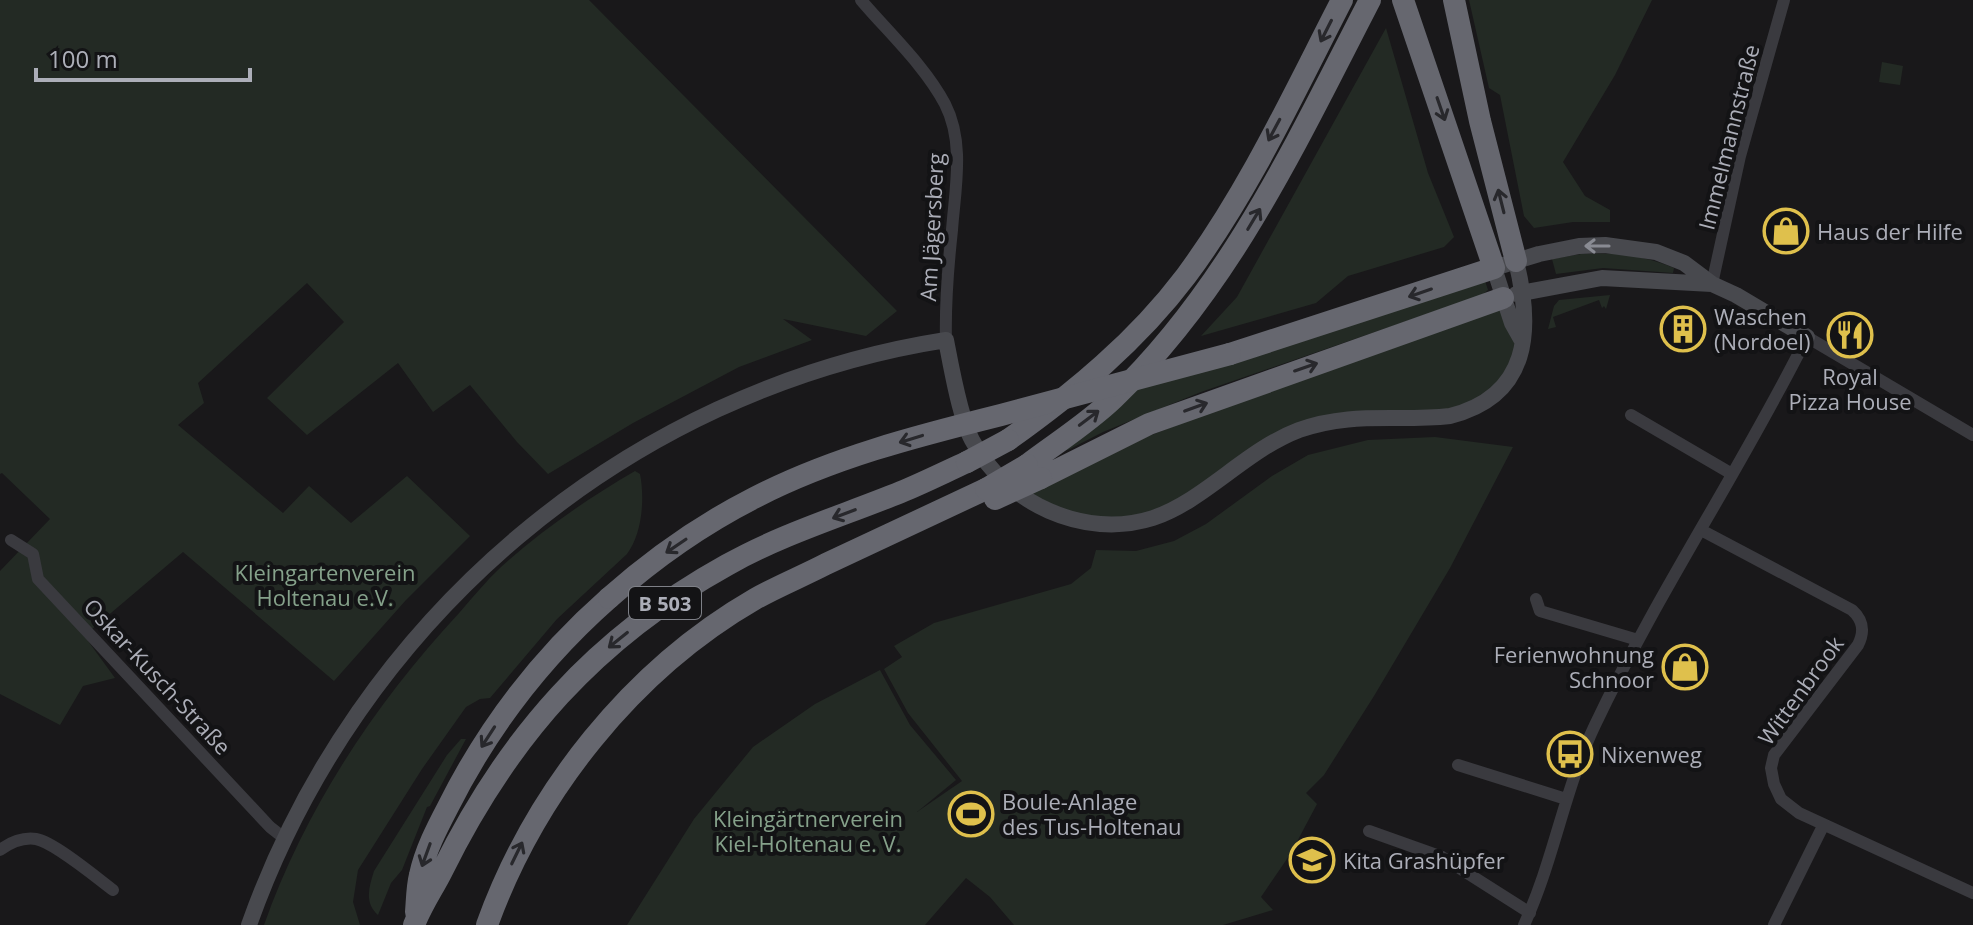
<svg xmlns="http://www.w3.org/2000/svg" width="1973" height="925" font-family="'Open Sans',sans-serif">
  <rect width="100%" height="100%" fill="#19181a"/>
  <path fill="#232a24" d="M0,0H589L897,311L866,336L783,319L812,340L739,367L633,423L548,474L517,442L470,385L433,412L398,363L307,435L267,398L344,322L307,283L198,383L204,403L178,425L283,513L309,486L351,523L407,476L470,536L406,600L334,681L183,552L92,629L88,641L115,678L83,686L60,725L0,694V571L50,519L2,473L0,474Z
    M1469,0H1652L1615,75L1563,162L1585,196L1610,210V222H1573L1534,228L1524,216L1500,95L1489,88Z
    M1386,28L1428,173L1454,237L1444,247L1348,276L1316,303L1201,336L1237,297Z
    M1882,62L1903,66L1900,85L1879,82Z
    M1581,254C1614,252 1643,255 1674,268L1673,273L1603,268L1556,274L1552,259Z
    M1485,281L1488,290L1482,295L1201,392L1103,432L1068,450L1058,452L1127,392Z
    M1610,295L1606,309L1604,306L1602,308L1599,300L1553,317L1556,327L1548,329L1554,306L1559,300Z
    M1503,298L1521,354L1483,404L1297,431L1154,517L1092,525L1022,497L1041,478Z
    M1435,437L1513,447L1450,568L1374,696L1324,775L1306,793L1317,804L1291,853L1261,897L1273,910L1223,925H1014L990,897L966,878L925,925H627L694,819L753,747L815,704L880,670L910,725L956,780L917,812L962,781L908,713L884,669L902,657L894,646L934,623L1071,584L1091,568L1096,550L1136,551L1174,541L1206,524L1272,476L1308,455L1368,440Z
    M635,471L640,474C645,499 642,534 627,554L557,619L490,698L480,699L466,707L422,769L358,870L353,902L360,925H264C305,809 376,702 460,612C473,597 486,581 501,567C542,530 587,499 635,471Z
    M461,739H466L430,806L427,807L402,870L391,883L378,915C364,903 369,887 374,871L447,755Z"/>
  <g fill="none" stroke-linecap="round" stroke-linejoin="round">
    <path stroke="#3a3a3f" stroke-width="12" d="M861,0C889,33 925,66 945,104C965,143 955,189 952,230C948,267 945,303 946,340
      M1712,284L1740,156L1784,0
      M1631,415L1732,474
      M1701,530L1852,610C1863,620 1865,631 1858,645L1774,755L1771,768L1774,784L1781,799L1799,813L1973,893
      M11,540L33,554L38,579L270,827L284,838
      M1536,599L1540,611L1638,640
      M1458,765L1566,799
      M1369,831L1442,857L1530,913
      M0,850C11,842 22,837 36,839C54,842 97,878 113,890
      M1524,925C1554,860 1564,790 1595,725C1658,592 1741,469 1807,337L1973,435
      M1774,925L1823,826"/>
    <path stroke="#48494e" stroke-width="16" d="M1516,294L1602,278L1712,284
      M1521,339L1512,323L1494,268L1539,254L1579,246L1605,245L1656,252L1684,263L1712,284L1736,295L1807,337
      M249,925C357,620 626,390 946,340C951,366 960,418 972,440C1005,503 1084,540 1153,518C1204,501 1246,450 1299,430C1353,411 1396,422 1450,416C1530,396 1533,330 1516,261"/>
    <path stroke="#66676f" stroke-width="22" d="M1454,0L1480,121L1516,261
      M1230,354L1494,268L1403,0
      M1008,440C1074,393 1137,341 1186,276C1249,191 1294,93 1342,0
      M1027,465C1056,443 1088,423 1114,398C1230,287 1297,141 1370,0
      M1041,478L1149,424L1503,298
      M416,912C417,900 417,887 420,875C425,851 437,828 448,807C488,727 542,657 609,598
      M414,925C421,906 433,889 442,871C508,737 595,638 727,565C782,534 842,516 901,492C923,483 945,472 967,462
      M487,925C535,792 632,670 755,599C778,586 803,576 826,564C879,539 932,514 986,489"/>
    <path stroke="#66676f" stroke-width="22" d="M967,462L1008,440
      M986,489L1027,465
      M995,499L1041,478
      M609,598C653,559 701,525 754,498C831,458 917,436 1001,415C1077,395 1154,374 1230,354"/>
  </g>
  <defs><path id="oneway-shaft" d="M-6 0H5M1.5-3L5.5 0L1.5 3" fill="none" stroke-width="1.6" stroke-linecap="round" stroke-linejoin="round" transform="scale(2)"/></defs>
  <g stroke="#28282c">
    <use href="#oneway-shaft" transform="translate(1326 31) rotate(117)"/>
    <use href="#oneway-shaft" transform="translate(1441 109) rotate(71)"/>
    <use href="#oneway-shaft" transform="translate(1274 130) rotate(118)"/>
    <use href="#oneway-shaft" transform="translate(1501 201) rotate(-104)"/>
    <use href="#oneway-shaft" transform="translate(1254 219) rotate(-59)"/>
    <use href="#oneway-shaft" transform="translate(1420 293) rotate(161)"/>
    <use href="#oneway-shaft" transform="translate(1306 367) rotate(-19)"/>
    <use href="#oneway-shaft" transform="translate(1196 407) rotate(-20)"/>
    <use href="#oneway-shaft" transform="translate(1089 418) rotate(-37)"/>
    <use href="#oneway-shaft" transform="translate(911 439) rotate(163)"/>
    <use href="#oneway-shaft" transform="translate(844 514) rotate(159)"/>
    <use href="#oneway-shaft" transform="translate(676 546) rotate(146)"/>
    <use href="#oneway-shaft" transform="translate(618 640) rotate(141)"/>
    <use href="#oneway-shaft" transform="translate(488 737) rotate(123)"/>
    <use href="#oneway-shaft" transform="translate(517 853) rotate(-64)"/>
    <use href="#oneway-shaft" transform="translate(426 855) rotate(110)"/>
  </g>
  <use stroke="#898b93" href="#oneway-shaft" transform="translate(1597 246) rotate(180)"/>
  <defs>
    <g id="shop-ring" transform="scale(2.3)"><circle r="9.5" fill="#131315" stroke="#dfc04c" stroke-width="1.5"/><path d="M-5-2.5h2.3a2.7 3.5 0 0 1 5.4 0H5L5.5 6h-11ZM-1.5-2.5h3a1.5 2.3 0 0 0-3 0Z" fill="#dfc04c"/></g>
    <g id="building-ring" transform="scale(2.3)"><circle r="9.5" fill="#131315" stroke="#dfc04c" stroke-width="1.5"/><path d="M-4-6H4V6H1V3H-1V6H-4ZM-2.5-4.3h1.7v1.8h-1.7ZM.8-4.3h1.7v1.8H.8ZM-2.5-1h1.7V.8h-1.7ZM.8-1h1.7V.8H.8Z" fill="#dfc04c"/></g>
    <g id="restaurant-ring" transform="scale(2.3)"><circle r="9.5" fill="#131315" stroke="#dfc04c" stroke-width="1.5"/><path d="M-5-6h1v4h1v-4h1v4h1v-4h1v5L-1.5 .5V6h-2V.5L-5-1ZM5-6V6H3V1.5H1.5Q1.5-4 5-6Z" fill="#dfc04c"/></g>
    <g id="bus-ring" transform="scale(2.3)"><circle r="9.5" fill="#131315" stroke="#dfc04c" stroke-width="1.5"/><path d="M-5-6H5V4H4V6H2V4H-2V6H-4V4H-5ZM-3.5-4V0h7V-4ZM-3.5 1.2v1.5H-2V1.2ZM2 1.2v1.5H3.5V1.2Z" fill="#dfc04c"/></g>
    <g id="stadium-ring" transform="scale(2.3)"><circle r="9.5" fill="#131315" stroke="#dfc04c" stroke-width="1.5"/><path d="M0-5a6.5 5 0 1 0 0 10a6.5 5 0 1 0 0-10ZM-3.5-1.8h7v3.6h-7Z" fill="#dfc04c"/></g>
    <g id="school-ring" transform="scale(2.3)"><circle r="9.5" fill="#131315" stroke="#dfc04c" stroke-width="1.5"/><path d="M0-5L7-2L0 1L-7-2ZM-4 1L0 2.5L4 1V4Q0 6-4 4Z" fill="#dfc04c"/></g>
  </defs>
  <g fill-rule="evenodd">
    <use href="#shop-ring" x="1786" y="231"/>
    <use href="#building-ring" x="1683" y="329"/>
    <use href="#restaurant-ring" x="1850" y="335"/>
    <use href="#shop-ring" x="1685" y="667"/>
    <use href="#bus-ring" x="1570" y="754"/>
    <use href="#stadium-ring" x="971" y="814"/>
    <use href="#school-ring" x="1312" y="860"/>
  </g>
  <g text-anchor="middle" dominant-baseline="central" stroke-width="8" stroke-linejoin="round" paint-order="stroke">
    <rect fill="#131315" stroke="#7e8087" stroke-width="2" x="629" y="587" width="72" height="32" rx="6"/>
    <g font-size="20" font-weight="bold" fill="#acaeb8">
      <text x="665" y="603">B 503</text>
    </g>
    <g font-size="22" fill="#acaeb8" stroke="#131315">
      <text transform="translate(1728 137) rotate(-76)">Immelmannstraße</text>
      <text transform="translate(931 227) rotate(-87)">Am Jägersberg</text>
      <text transform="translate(158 676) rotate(47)">Oskar-Kusch-Straße</text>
      <text transform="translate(1800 690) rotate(-54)">Wittenbrook</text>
    </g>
    <g font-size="22" fill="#acaeb8" stroke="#131315" text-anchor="start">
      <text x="1817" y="231">Haus der Hilfe</text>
      <text x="1714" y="316">Waschen<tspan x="1714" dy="25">(Nordoel)</tspan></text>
      <text x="1850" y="376" text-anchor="middle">Royal<tspan x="1850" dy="25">Pizza House</tspan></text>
      <text x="1654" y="654" text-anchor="end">Ferienwohnung<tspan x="1654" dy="25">Schnoor</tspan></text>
      <text x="1601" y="754">Nixenweg</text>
      <text x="1002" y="801">Boule-Anlage<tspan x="1002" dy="25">des Tus-Holtenau</tspan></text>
      <text x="1343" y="860">Kita Grashüpfer</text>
    </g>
    <g font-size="22" fill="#85a18a" stroke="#131315">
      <text x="325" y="572">Kleingartenverein<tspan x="325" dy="25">Holtenau e.V.</tspan></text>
      <text x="808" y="818">Kleingärtnerverein<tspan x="808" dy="25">Kiel-Holtenau e. V.</tspan></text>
    </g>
  </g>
  <path d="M36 68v12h214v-12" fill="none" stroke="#acaeb8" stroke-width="4"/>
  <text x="48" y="68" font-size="24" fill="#acaeb8" stroke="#131315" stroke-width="6" paint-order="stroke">100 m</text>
</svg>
